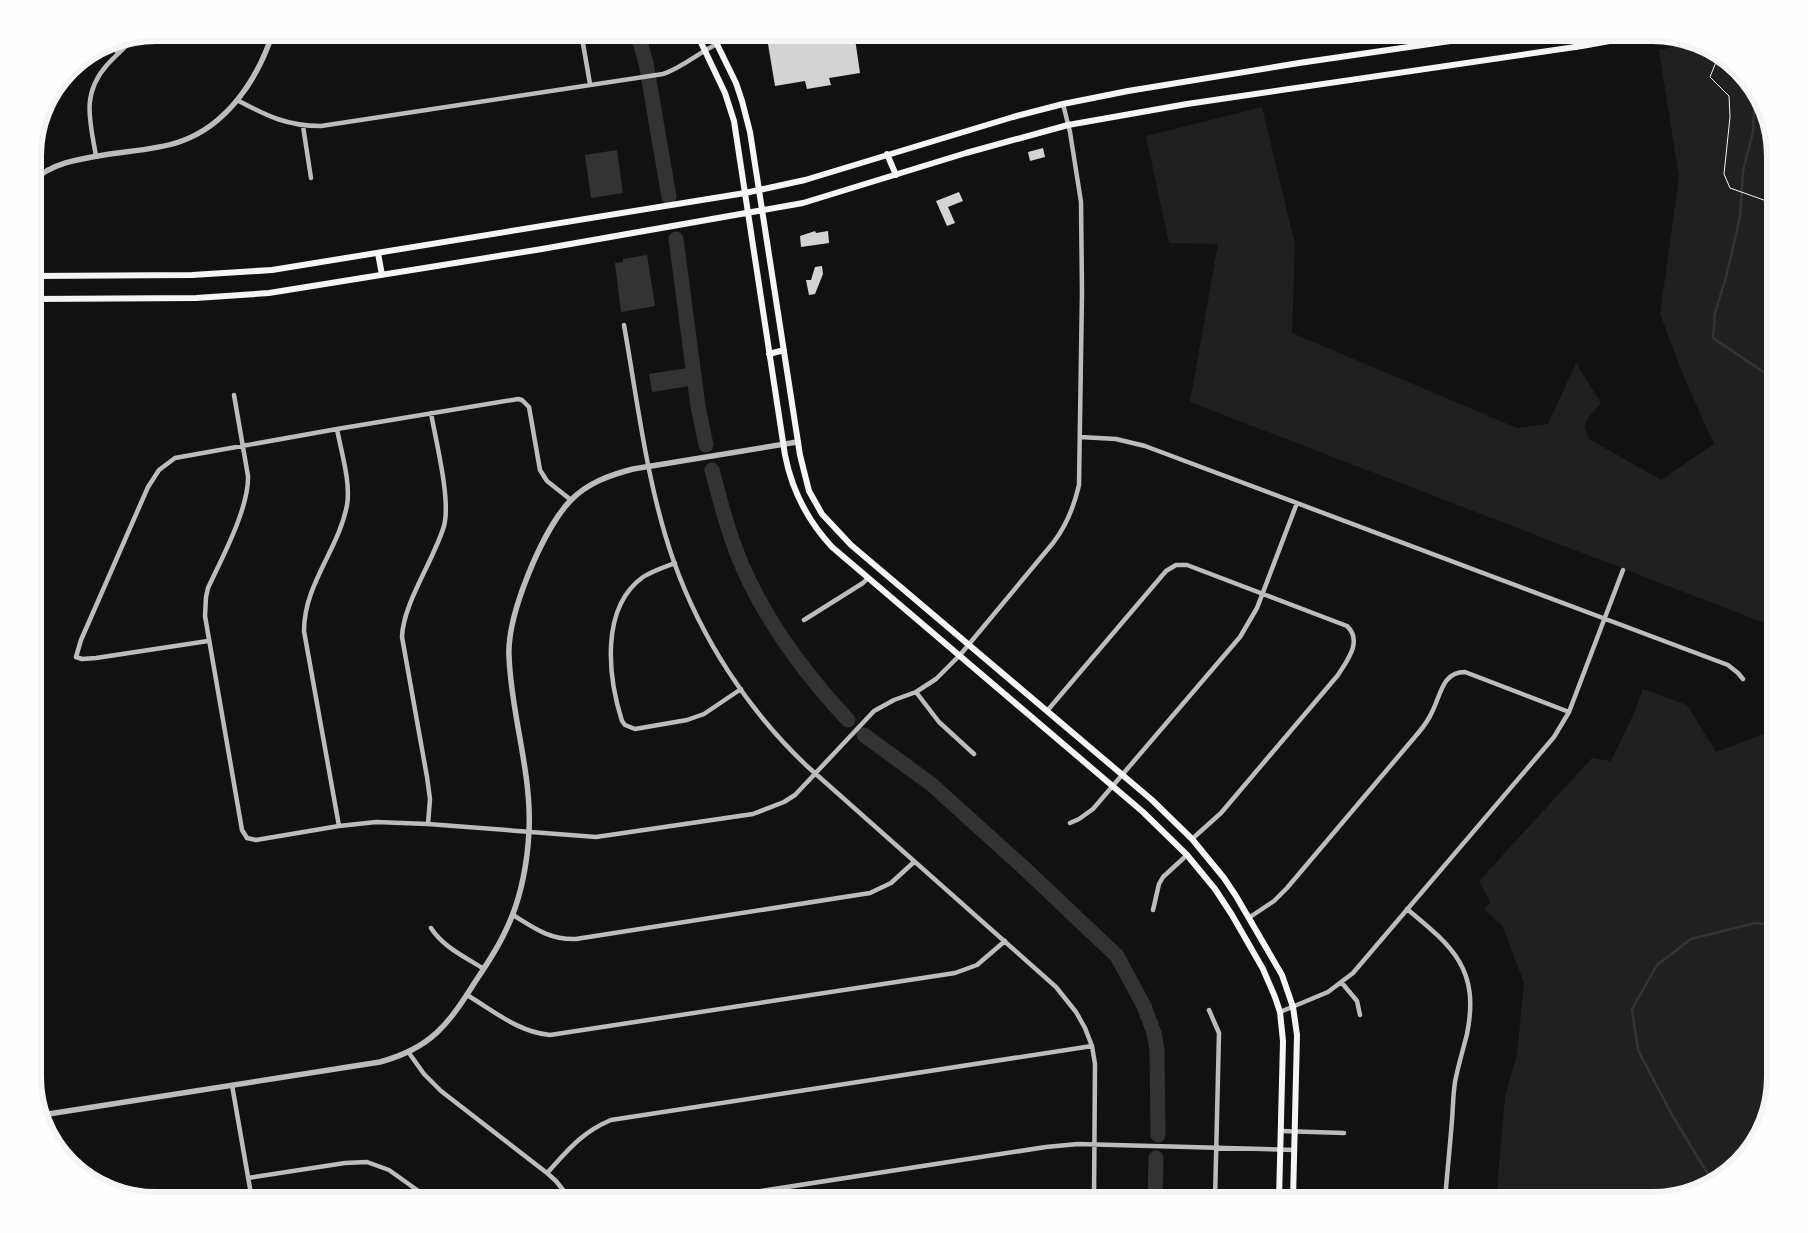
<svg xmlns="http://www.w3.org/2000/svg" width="1808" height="1233" font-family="Raleway,sans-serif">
  <rect width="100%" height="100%" fill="#111"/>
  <path fill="#202020" d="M1688,44L1721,54L1763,101L1775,156V627L1190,402L1218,244L1169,243L1146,136L1262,107L1295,244L1292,333L1517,428L1548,424L1576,363L1601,403L1588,418L1584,427L1589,439L1661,480L1714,444L1686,382L1660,314L1679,177L1659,50Z
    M1643,689L1687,705L1716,752L1775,730V1077L1754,1146L1713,1184L1652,1200H1496L1505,1097L1517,1054L1524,983L1502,925L1484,910L1490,902L1479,881L1592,758L1611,761L1634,713Z"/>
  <path fill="#333" d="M617,150L623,193L591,198L585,155Z
    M647,255L655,306L621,312L615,263L623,262V259Z
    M687,368L690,386L652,392L649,374Z"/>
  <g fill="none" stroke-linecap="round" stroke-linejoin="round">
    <path stroke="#333" stroke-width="2.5" d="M1755,93L1753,132L1743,171L1740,217L1726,277L1715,313L1713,338L1765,373L1775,382
      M1714,1184L1672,1115L1638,1050L1632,1009L1657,965L1691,939L1755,923L1775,925"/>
    <path stroke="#333" stroke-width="15" d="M637,32L646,63L669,197
      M676,239L698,406L706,445
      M712,470C721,504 730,540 745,572C770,627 807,676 848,720
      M864,735L931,784L1023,867L1117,956L1144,1006L1154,1033L1157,1050L1158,1135
      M1155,1200L1156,1158"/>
  </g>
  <path fill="#d3d3d3" d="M766,32H854L860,73L829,78L831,85L807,89L805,81L775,86Z
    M1043,148L1045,157L1030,161L1028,152Z
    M959,192L963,201L948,207L955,223L947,226L936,201Z
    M815,231L816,233L828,231L829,243L801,247L800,236Z
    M822,266L823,274L815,294L809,295L806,280H811L815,267Z"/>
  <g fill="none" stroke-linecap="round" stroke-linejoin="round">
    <path stroke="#f5f5f5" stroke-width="1" d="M1718,53V57L1710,77L1729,96L1730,117L1724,174L1730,188L1775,204"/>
    <path stroke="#bcbcbc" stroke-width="4.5" d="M581,32L590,84
      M107,43L119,53
      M237,100C267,116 287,126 321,126L663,74C682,68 698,53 717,44
      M303,126L311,178
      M96,156C90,121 81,94 107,65C116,55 126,47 134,37
      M624,325C638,404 647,486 674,562C701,638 749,712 808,767L1056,987L1076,1012L1085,1028L1092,1046L1095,1064L1094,1200
      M234,395L248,476C249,508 222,558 208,588L206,597L205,616L242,830L247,838L256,840L339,826L376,822L428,824L596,837L753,814L784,802L795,795L874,711L894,700L916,692L936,679L960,655L1053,543C1067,525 1074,507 1079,485L1082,292L1081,202L1070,132L1063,104
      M337,429C341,451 351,483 347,505C339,549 304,584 304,631L339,826
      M1080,437L1116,439L1145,446L1728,665L1738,673L1743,679
      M675,563C664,567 652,571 643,577C600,608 608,677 622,721L625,725L635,729L687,720L704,714L741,689
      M804,620L863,583L868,578
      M208,641L96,658L82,659L76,657L81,640L148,487L159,470L175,458L186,456L337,429L518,399L522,400L529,407L540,470L547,481L571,500
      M916,692L939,722L974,754
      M1047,711L1166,571L1176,565H1187L1347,626C1363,641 1347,661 1338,675L1221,813L1192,839
      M1070,823L1079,819L1093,809L1240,637L1257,608L1297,503
      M428,824L430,799L427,777L402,637C403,603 434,560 444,526C451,500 436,442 431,413
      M1407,909C1453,947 1480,969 1467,1034C1463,1050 1458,1066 1455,1082C1453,1095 1453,1108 1452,1120C1450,1147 1447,1174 1445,1200
      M1153,910L1159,884L1163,877L1187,855
      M513,915C534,928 550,940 576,939L870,893L891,883L914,862
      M1250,917L1274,901L1287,888L1419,732C1424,726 1429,719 1432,712C1441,695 1442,672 1465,672L1569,712
      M431,928C443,947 465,957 484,969
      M1342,983L1357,1001L1360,1015
      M467,995C494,1011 518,1032 550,1035L955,973L977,965L1005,941
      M1209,1010L1219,1033L1215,1200
      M1280,1012L1328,992L1353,973L1554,737L1569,712L1623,570
      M409,1053L424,1074L441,1091L547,1173L556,1181L571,1200
      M232,1085L252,1200
      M1281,1131L1344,1133
      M547,1173C568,1150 582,1132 611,1120L1092,1046
      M248,1178L345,1163L367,1162L389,1170L431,1200
      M703,1200L1046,1147L1078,1144L1295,1150"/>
    <path stroke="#bcbcbc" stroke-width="5.5" d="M33,181C52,163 79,159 104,155C128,151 155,150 179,142C227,126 258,79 273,32
      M42,1115L380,1062C431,1048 448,1025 475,982C485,967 496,951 504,934C520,903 527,867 529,832C532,772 511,715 509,656C507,615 542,531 570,501C587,483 610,475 633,469L797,442"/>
    <path stroke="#f5f5f5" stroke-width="6" d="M696,32L725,93L734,121L785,455C792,491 807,520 832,547L1143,812L1187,855L1215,889L1232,915L1263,969L1275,997L1280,1012L1283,1041L1279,1200
      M711,32L736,83L742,101L750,132L800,455L809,491L822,514L851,545L1152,800L1192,839L1224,878L1236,896L1282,975L1293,1007L1297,1035L1293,1200
      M1574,32L1577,47
      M1586,32L1588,45
      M887,154L896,175
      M378,253L382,275
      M33,276L192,275L272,270L745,193L805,180L1013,117L1063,104L1128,91L1299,63L1512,32
      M33,299L196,298L269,293L542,249L803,203L966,153L1068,125L1187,104L1582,46L1653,33
      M769,354L784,350"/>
  </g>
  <path d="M0 0H1808V1233H0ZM156 41H1652A115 115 0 0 1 1767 156V1077A115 115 0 0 1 1652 1192H156A115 115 0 0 1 41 1077V156A115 115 0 0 1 156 41Z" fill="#fefefe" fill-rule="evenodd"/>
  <path fill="none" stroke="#f5f5f5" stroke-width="6" d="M156 41H1652A115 115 0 0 1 1767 156V1077A115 115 0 0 1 1652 1192H156A115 115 0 0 1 41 1077V156A115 115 0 0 1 156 41Z"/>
</svg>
